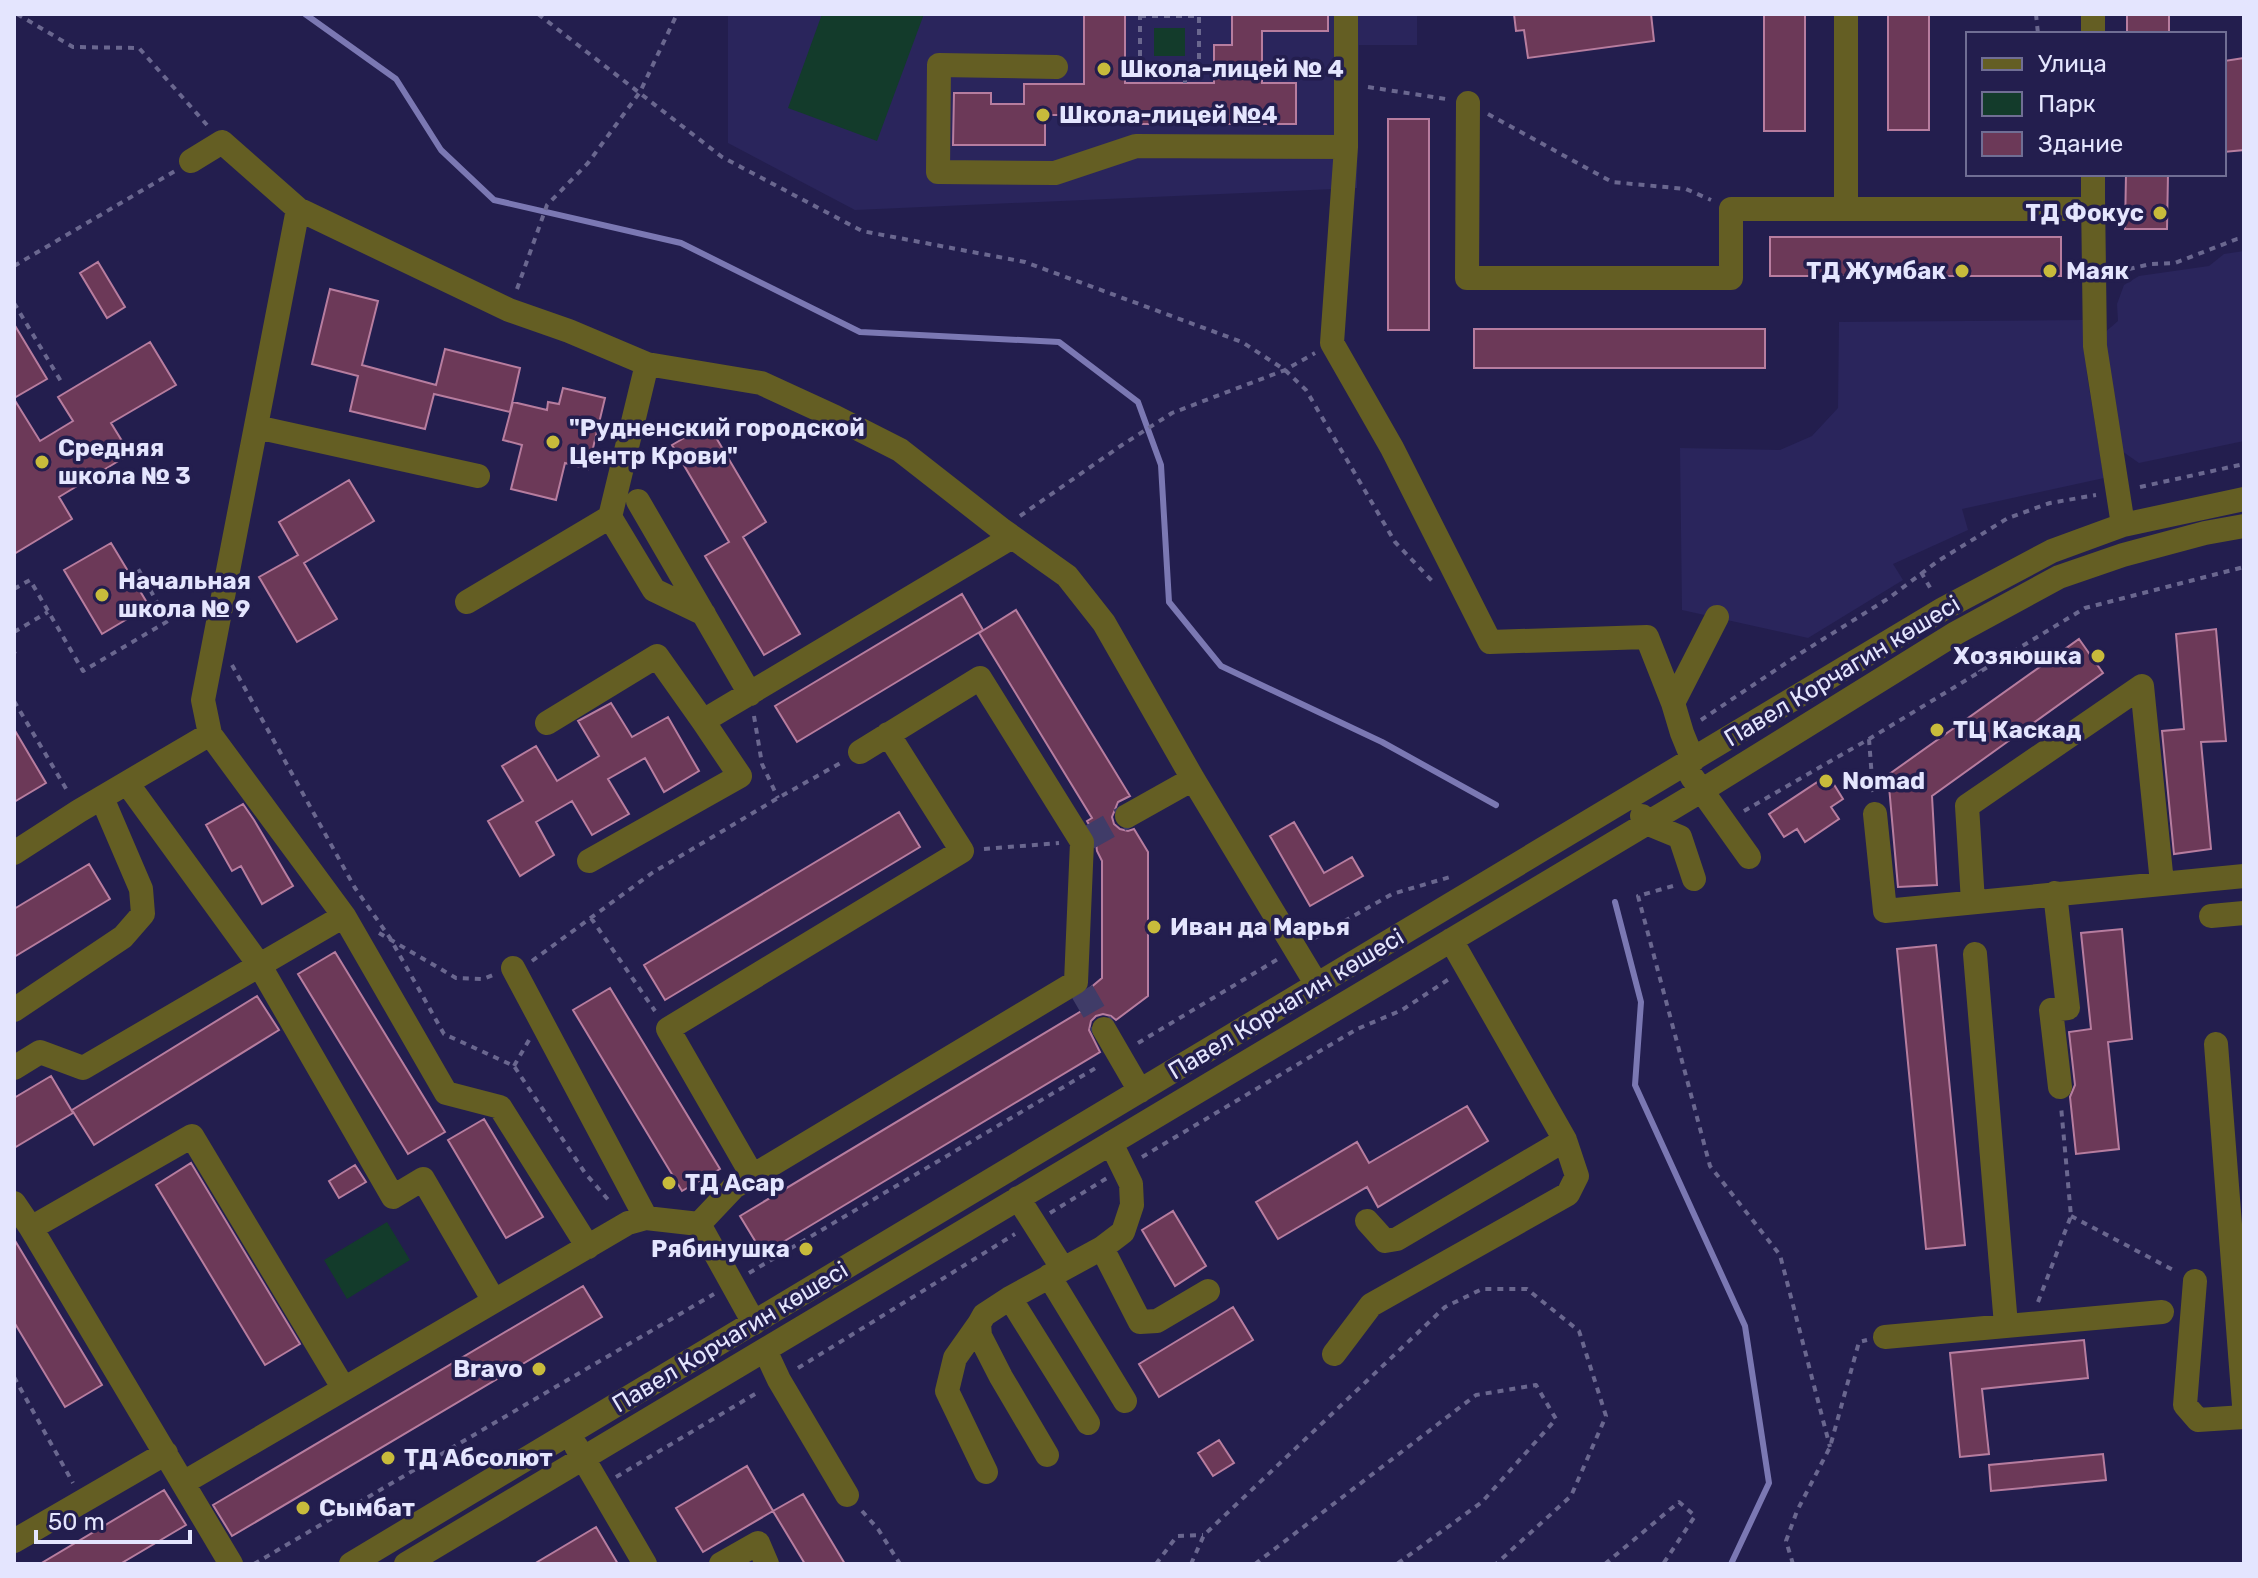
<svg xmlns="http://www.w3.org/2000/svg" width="2258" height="1578" font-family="Rubik,sans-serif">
  <rect width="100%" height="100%" fill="#231e4e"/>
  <path fill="#2a255c" d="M728,14H1417V45H1359L1357,188L855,210L728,143Z
    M2244,251V441L2139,463L2119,449L2103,334L2118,321L2117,304L2124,285L2139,276L2209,266L2224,254Z
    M2083,320L2087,375L2104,478L1962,509L1968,530L1893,564L1903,580L1808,638L1682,610L1680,448L1780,450L1812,436L1838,408L1839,322Z"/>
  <path fill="#133b2b" d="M822,14H924L877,141L788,108Z
    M1154,28H1185V56H1154Z
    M387,1222L410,1260L347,1299L324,1260Z"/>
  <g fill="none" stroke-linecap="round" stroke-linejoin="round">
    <path stroke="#7b78b3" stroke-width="6" d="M305,14L396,79L441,150L494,200L681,243L860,332L1059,342L1138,402L1161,465L1169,602L1221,666L1382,742L1496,805
      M1615,902L1641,1002L1635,1085L1745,1326L1769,1483L1731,1564"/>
  </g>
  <path fill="#6c3958" stroke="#b77d9f" stroke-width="2" d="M1084,14H1125V83H1214V45H1232V14H1328V31H1262V83H1296V124H1084V115H1045V145H953L954,93H991V104H1024V84H1084Z
    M1514,14H1651L1654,41L1528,58L1524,30L1516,31Z
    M1764,14H1805V131H1764Z
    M1888,14H1929V130H1888Z
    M2127,14H2169V34H2127Z
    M2244,58V150L2224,152V61Z
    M1388,119H1429V330H1388Z
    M2126,174H2168L2167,229H2125Z
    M1770,237H2061V276H1770Z
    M98,262L125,307L107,318L80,273Z
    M330,289L378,301L362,365L436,385L445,349L520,368L510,412L434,394L425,429L350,411L358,376L312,364Z
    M14,324L47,379L14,398Z
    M1474,329H1765V368H1474Z
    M150,342L176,385L111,423L130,454L59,497L72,519L14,554V399L40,441L73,421L58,397Z
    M563,388L605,398L588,469L565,463L556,500L511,489L522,445L503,440L513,402L547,410L548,402L559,404Z
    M708,424L766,522L743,537L800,634L764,655L705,556L729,542L672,445Z
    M349,480L374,521L304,563L337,619L297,642L259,577L298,555L279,522Z
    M111,543L149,606L102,634L64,570Z
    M962,594L983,630L797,742L775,706Z
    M1016,610L1130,796L1118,802L1112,817L1114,824L1120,829L1128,831L1134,829L1148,852V996L1116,1020L1111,1016L1103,1014L1096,1016L1091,1021L1089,1030L1100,1052L763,1254L740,1216L1083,1010L1076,1000L1102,978V861L1097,851L1095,835L1087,821L1092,818L979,633Z
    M2216,629L2226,741L2201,742L2211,849L2174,854L2162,731L2184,729L2176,634Z
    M2079,639L2103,673L1932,796L1937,885L1898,887L1888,775Z
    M611,703L632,737L668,717L699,771L664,792L645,758L608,779L629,814L592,835L572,801L536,822L554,855L520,876L488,821L523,801L502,766L536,746L557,781L599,756L578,721Z
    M14,729L46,783L14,802Z
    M1828,775L1843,799L1831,807L1839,819L1805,842L1797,829L1784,837L1769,814Z
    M243,804L254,820L293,886L262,904L241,866L232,871L206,825Z
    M899,812L920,847L665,1000L644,965Z
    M1294,822L1324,873L1352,857L1363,876L1310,906L1270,836Z
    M89,864L110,899L14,957V909Z
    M2122,929L2132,1039L2108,1042L2119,1149L2076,1154L2070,1097L2075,1085L2069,1032L2091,1029L2081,933Z
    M1936,945L1965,1245L1926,1249L1897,949Z
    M335,952L445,1132L408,1154L298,974Z
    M610,988L720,1169L682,1191L573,1010Z
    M257,996L279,1030L94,1145L72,1110Z
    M51,1076L73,1113L14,1148V1098Z
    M1467,1106L1488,1141L1378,1207L1367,1187L1278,1239L1256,1202L1357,1142L1369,1163Z
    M484,1119L543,1217L506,1238L448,1140Z
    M191,1163L300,1344L265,1365L156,1185Z
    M355,1165L366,1182L339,1198L329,1181Z
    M1173,1211L1206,1266L1175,1286L1142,1230Z
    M14,1239L102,1385L65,1407L14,1322Z
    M583,1286L602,1317L232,1536L213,1505Z
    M1233,1307L1253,1340L1159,1397L1139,1364Z
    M2084,1340L2088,1378L1982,1389L1989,1454L1960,1457L1950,1353Z
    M1219,1440L1234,1463L1213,1476L1198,1453Z
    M2103,1454L2106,1480L1991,1491L1989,1465Z
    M747,1466L773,1511L703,1552L676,1508Z
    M164,1490L186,1525L120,1564H40Z
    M803,1494L845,1564H805L773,1511Z
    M596,1527L618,1564H534Z"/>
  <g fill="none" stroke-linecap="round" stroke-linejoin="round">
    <path stroke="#403c68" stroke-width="24" stroke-dasharray="24 12" stroke-linecap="butt" d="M1088,838L1127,816
      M1082,991L1104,1029"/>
    <path stroke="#6a678f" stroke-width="4" stroke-dasharray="6 6" stroke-linecap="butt" d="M17,14L73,47L139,48L207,125
      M538,14L722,157L862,231L1025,262L1242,342L1285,370L1306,390L1395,542L1433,582
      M2036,14L2038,34
      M1140,16H1199V67H1140Z
      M1185,67V83
      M1368,87L1446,99
      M1488,114L1612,182L1686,189L1711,200
      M14,266L175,171
      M2117,272L2150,264L2175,263L2237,239L2244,238
      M517,289L547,205L588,163L640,92L677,14
      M14,303L62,383
      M2140,487L2244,464
      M1020,516L1122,445L1172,413L1285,370L1315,353
      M1921,572L1932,591
      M14,589L30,580L83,671L168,621L137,567
      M14,632L48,612
      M1966,650L1980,671
      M14,652L15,654
      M232,665L355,888L390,938L444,1034L514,1066L585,1173L611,1203
      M14,701L68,792
      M754,716L762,764L778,798
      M1701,720L1801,653L1889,598L1938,561L2008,518L2050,503L2096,495
      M1869,739L1873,792
      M1744,811L1869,739L2085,608L2244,567
      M984,849L1059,843
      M1673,886L1638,896L1710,1166L1780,1255L1830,1447
      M591,918L655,1011
      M379,933L456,978L483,979L493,975
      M1313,939L1392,894L1450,877
      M532,961L652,873L778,798L844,761
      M1138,1043L1278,959
      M514,1066L529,1040
      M1142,1157L1357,1029L1402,1010L1449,979
      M1050,1213L1107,1178
      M2071,1216L2175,1271
      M749,1273L1099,1066
      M2038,1302L2071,1216L2061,1106
      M798,1368L1015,1234
      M14,1377L73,1483
      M616,1477L760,1391
      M862,1511L878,1529L900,1564
      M254,1564L714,1294
      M1156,1564L1177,1536L1203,1535
      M1191,1564L1204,1535L1445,1307L1482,1289H1527L1579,1331L1606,1416L1571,1496L1496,1564
      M1255,1564L1476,1395L1536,1385L1556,1419L1482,1502L1397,1564
      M1605,1564L1679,1502L1695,1516L1663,1564
      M1793,1564L1786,1541L1797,1511L1830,1447L1859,1342L1867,1340"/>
    <path stroke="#645e23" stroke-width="24" d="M1346,14V147L1332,343L1392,448L1490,642L1647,637L1673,703L1682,733L1693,760
      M2093,34V14
      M1056,67L939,65L938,172L1055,173L1136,146L1346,147
      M1468,103L1467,278H1731V209H2093V174
      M191,161L222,142L298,209L509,310L569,331L647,364L761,383L835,417L900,450L1001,529L1067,576L1104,623L1193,779L1317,985
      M2093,197L2095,346L2123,525
      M298,209L203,700L210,734L344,916L446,1093L500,1107L588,1247
      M1846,209V14
      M647,364L610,517L654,590L704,614
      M256,427L478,476
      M638,501L750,694
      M467,602L610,517
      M1673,703L1717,617
      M547,723L657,656L703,721L1012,537
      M1692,777L1749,857
      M127,783L260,966L393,1197L423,1179L494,1301
      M1875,814L1885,911L2244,876
      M1127,816L1193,779
      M1642,816L1646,823L1680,837L1694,879
      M14,853L79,811L210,734
      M589,861L740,776L703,721
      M2055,893L2068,1008L2051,1010L2060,1087
      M1973,902L1967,806L2142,686L2162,883
      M2211,916L2244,913
      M1975,954L2006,1325
      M513,968L646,1218
      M14,1010L123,937L143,914L141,889L102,798
      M1104,1029L1140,1091
      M2216,1044L2244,1405
      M14,1068L40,1052L83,1068L344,916
      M752,1175L668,1029L962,851L888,734
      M1018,1198L1063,1269
      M14,1203L31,1228L231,1564
      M1367,1221L1385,1241L1397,1239L1565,1140
      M699,1224L754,1323
      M31,1228L192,1136L344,1389
      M1102,1248L1140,1322L1157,1321L1208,1291
      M1049,1276L1125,1401
      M2195,1281L2185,1405L2198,1420L2244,1417
      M1010,1298L1088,1423
      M979,1324L955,1358L947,1391L986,1472
      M1885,1337L2162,1312
      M765,1350L779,1380L847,1495
      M1334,1354L1371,1305L1568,1194L1577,1176L1565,1140L1451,940
      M576,1446L645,1564
      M1047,1455L1001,1377L980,1336L979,1324L984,1315L1010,1298L1102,1248L1123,1232L1132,1205L1131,1184L1111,1143
      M183,1483L628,1223L646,1218L699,1224L734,1187L1076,982L1082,842L980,678L860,752
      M14,1541L166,1453
      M351,1564L1943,609L2052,551L2123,525L2244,499
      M406,1564L1701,791L1956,633L2059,577L2123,555L2205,533L2244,526
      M721,1564L758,1543L767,1564"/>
  </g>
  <g fill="#c8bb3b" stroke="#231e4e" stroke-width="3">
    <circle cx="1104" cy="69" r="8"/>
    <circle cx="1043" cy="115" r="8"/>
    <circle cx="2160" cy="213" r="8"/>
    <circle cx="1962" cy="271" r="8"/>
    <circle cx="2050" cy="271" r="8"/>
    <circle cx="553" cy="442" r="8"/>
    <circle cx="42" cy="462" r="8"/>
    <circle cx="102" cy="595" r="8"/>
    <circle cx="2098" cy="656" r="8"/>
    <circle cx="1937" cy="730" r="8"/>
    <circle cx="1826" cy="781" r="8"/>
    <circle cx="1154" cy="927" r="8"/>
    <circle cx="669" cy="1183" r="8"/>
    <circle cx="806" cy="1249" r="8"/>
    <circle cx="539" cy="1369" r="8"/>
    <circle cx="388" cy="1458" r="8"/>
    <circle cx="303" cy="1508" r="8"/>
  </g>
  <g text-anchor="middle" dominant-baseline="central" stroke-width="7" stroke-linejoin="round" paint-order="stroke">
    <g font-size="24" font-weight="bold" fill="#e4e5fe" stroke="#231e4e" text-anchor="start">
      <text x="1120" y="69">Школа-лицей № 4</text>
      <text x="1059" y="115">Школа-лицей №4</text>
      <text x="2144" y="213" text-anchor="end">ТД Фокус</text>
      <text x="1946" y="271" text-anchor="end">ТД Жумбак</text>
      <text x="2066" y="271">Маяк</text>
      <text x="569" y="428">"Рудненский городской<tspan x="569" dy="28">Центр Крови"</tspan></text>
      <text x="58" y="448">Средняя<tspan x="58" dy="28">школа № 3</tspan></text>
      <text x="118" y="581">Начальная<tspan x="118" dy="28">школа № 9</tspan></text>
      <text x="2082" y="656" text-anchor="end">Хозяюшка</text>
      <text x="1953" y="730">ТЦ Каскад</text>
      <text x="1842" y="781">Nomad</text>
      <text x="1170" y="927">Иван да Марья</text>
      <text x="685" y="1183">ТД Асар</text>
      <text x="790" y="1249" text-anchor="end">Рябинушка</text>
      <text x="523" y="1369" text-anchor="end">Bravo</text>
      <text x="404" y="1458">ТД Абсолют</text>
      <text x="319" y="1508">Сымбат</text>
    </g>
    <g font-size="24" fill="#e4e5fe" stroke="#231e4e">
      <text transform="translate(1842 671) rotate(-31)">Павел Корчагин көшесі</text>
      <text transform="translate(1286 1004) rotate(-31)">Павел Корчагин көшесі</text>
      <text transform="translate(730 1337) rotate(-31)">Павел Корчагин көшесі</text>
    </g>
  </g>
  <rect width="2258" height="1578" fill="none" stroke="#e4e5fe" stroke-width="32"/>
  <rect x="1966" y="32" width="260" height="144" fill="#231e4e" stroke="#706e94" stroke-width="2"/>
  <rect x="1982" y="58" width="40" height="12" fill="#645e23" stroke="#706e94" stroke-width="2"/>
  <text x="2038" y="72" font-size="24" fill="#e4e5fe">Улица</text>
  <rect x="1982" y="92" width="40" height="24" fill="#133b2b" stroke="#706e94" stroke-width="2"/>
  <text x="2038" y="112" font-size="24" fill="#e4e5fe">Парк</text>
  <rect x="1982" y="132" width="40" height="24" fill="#6c3958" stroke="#706e94" stroke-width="2"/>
  <text x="2038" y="152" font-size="24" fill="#e4e5fe">Здание</text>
  <path d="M36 1530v12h154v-12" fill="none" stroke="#e4e5fe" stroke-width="4"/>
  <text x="48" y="1530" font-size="24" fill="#e4e5fe" stroke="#231e4e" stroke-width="6" paint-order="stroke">50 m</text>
</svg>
